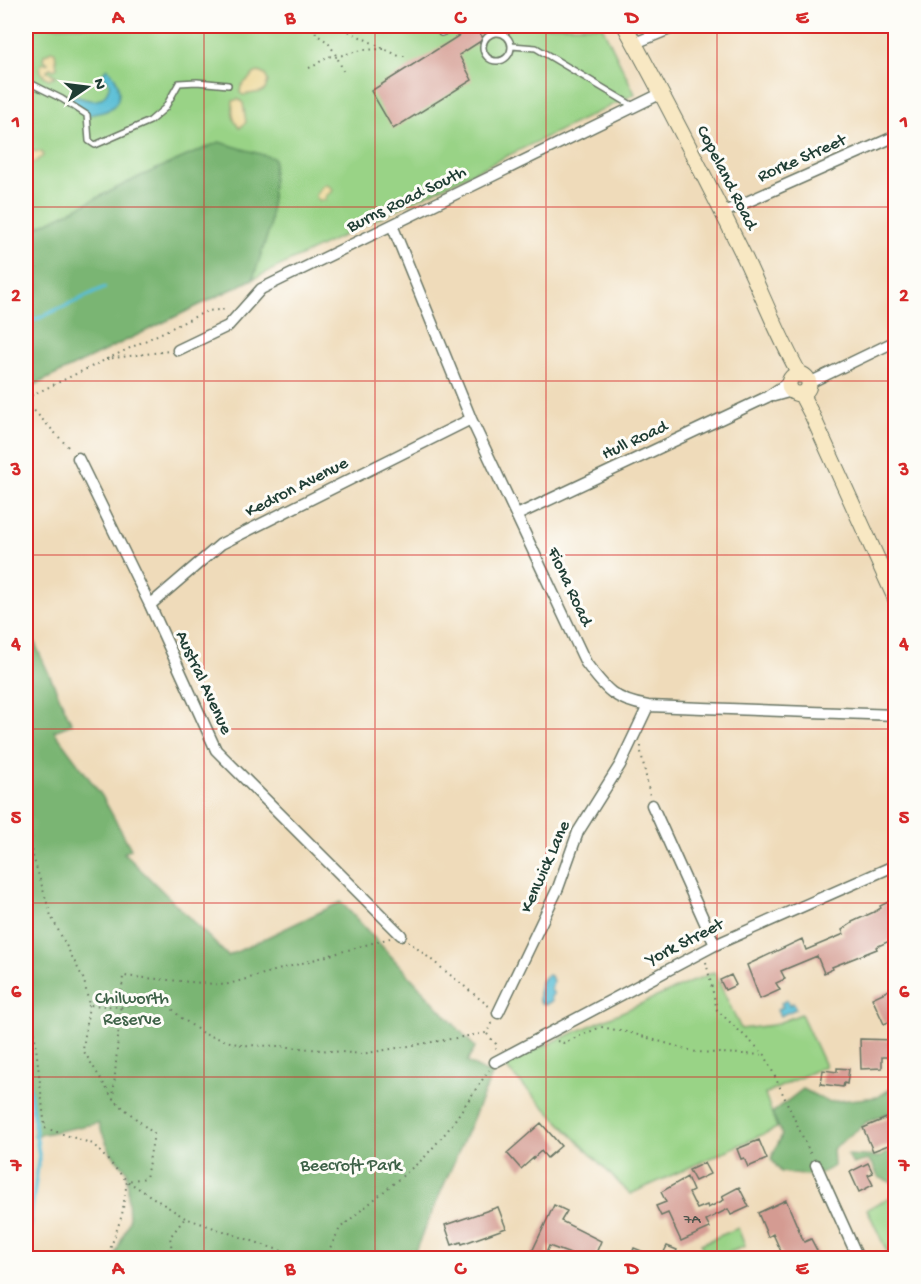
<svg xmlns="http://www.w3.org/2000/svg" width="921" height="1284" font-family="'Gochi Hand',sans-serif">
  <rect width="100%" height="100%" fill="#fdfcf7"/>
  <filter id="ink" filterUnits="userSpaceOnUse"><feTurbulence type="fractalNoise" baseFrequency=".0167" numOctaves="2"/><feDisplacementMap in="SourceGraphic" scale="12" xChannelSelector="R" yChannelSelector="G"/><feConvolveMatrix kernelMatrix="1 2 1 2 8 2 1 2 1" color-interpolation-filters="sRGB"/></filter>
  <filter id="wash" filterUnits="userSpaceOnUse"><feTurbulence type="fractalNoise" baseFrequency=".008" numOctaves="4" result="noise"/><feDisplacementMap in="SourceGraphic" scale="24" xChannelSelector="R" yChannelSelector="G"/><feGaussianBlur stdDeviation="1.35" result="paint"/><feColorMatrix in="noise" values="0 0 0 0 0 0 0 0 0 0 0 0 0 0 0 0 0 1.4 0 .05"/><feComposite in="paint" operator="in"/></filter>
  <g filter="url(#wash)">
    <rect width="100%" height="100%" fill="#efdbba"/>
    <path fill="#99d386" stroke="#5c885d" stroke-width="1.5" d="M26,26H602L635,94L26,389Z
      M714,972L741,1029L773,1025L801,1014L825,1066L765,1094L777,1128L630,1194L502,1064Z
      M895,1195V1258H890L867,1209Z
      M738,1228L745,1246L716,1258H707L701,1244Z"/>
    <path fill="#7ab573" stroke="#4c7954" stroke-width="1.5" d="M219,142L274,158L270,227L253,279L26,389V233L141,176Z
      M26,624L72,724L54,731L102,796L131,849L124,853L228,956L341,902L475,1047L467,1062L492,1075L412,1258H114L129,1221L127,1171L111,1153L98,1123L34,1136L26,1033Z
      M895,1086V1125L888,1113L867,1122L833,1149L834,1166C817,1179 801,1175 781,1172L771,1159L782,1135L772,1113L803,1089L828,1102L878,1097Z
      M895,1147V1182L893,1183L878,1177L873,1165L868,1160L853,1164L847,1155L880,1157Z"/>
    <path fill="#eeda9e" stroke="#868c69" stroke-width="1.5" d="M51,51L55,52L57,68L54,70L50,68L47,71L56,76L49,79C42,75 39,72 41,64L48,63L43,59L44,55Z
      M259,72L265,75L268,81L265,90L261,92L243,95L240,93L241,86L255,73Z
      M238,99L243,103L246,122L240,128C232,121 232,111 233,101Z
      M31,151L42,152L43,156L34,163L26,160V154Z
      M326,184L333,189L332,192L326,196L325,200L321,201L317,199L316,195L322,186Z"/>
    <path fill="#57bdd5" stroke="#3b7d84" stroke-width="1.5" d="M107,68C119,78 126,101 108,110C103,113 95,113 89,115L69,101L73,95C90,102 104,106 110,84L107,79L103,77L104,71Z
      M547,975L551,976L553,981L551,990L554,994L551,997L552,1001L545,1005L539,1001C539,991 538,981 547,975Z
      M787,1000L789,1005L793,1003L796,1009L780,1016L777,1010L783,1007L781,1003Z"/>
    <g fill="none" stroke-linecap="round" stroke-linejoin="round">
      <path stroke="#57bdd5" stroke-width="4" d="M26,324L104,288
        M26,1066L39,1156L26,1254"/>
    </g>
    <g id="blocks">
      <path fill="#d49b92" d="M474,26L484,39L459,55L472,80L393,129L371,91Z
        M892,900L896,907V938L876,947L877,949L832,967L833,969L824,973L817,956L781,971L785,979L776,983L780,990L760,999L747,965L802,939L806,950L844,934L842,930L852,923V922L876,911L881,908L880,906Z
        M731,975L736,985L725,990L720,980Z
        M891,989L892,992L896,990V1019L884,1024L872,998Z
        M860,1039L896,1040V1057H882V1068L861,1069Z
        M837,1068L849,1069L847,1084L844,1083L843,1087L821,1084L823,1070L837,1072Z
        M889,1117L896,1133V1142L873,1151L863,1128Z
        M541,1123L561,1146L547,1158L541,1151L521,1169L507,1153Z
        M759,1140L767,1159L748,1167L744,1158L741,1159L737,1149Z
        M704,1163L710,1174L695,1181L689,1170Z
        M868,1163L873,1173L868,1175L873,1185L859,1192L850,1172Z
        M687,1177L693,1191L689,1193L697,1209L707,1205L708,1208L724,1200L722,1196L739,1187L749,1207L731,1215L728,1209L706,1220L710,1228L681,1241L668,1213L661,1216L656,1206L666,1202L661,1192Z
        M786,1200L804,1242L811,1239L821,1258H784L773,1234L768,1237L758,1213Z
        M554,1205L567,1211L561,1221L601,1241L594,1258H581L549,1246L544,1258H529Z
        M498,1207L506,1228L462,1244L461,1242L452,1245L445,1225Z
        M667,1246L677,1250L674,1258H661Z
        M634,1248L659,1258H630Z"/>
    </g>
  </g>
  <g filter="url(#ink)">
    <use href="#blocks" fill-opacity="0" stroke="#687463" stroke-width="1.5"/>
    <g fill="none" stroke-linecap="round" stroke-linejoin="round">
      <g stroke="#687463" stroke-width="8">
        <path id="lane" d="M483 47a14 14 0 1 1 28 0a14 14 0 1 1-28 0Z
          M441,33L454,29L456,26
          M512,46L536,48L633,106
          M26,81L62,99L87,115L89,141L95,145L150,121L165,108L179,83L197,82L228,85"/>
      </g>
      <g stroke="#687463" stroke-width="13">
        <path id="street" d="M635,43L677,26
          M722,213L896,136
          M392,225L471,419L586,663C606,690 614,700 648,706L896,715
          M178,350L228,326L261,289L662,93
          M809,383L896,341
          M774,396L792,391
          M78,458L150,605L216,750L401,935
          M517,515L767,397L789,382
          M150,605L221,544L471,419
          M652,805L715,945
          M498,1013L558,888L578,832L620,765L648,706
          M495,1062L715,945L896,865
          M816,1165L858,1258"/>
      </g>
      <g stroke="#687463" stroke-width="17">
        <path id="secondary" d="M625,26C666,101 705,177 743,254C762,294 778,336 800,375
          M789 384a10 10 0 1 1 20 0a10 10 0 1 1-20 0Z
          M801,394L812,415L896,600"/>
      </g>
      <path stroke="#687463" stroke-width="2" stroke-dasharray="1.5 4.5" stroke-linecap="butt" d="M314,26C315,38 322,36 329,44C334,51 340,62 343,71
        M338,26L399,56H408
        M309,68L314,66L328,56L335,57L362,50L384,49
        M106,359L169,351
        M26,398L207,311L228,309
        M26,402L70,449
        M641,746V752L650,796
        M26,833L51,916L84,980L89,1005L122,1007L159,995L180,1017L204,1034L240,1045L279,1046L362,1054L486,1033L493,1022
        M408,941L490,1007
        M706,962L717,1010L765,1055L811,1155
        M26,992L31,1002L45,1128L93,1144L127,1181L185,1218L302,1258
        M89,1005L83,1050L113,1099L154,1134L146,1178L127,1181L122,1215L107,1258
        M487,1034L496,1044V1049
        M557,1041L563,1043L601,1027L631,1033L696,1052L765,1055
        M113,1099L123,976L225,985L390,938
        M173,1258L170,1237L185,1218
        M325,1258L340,1228L424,1158L448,1130L489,1070"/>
      <use href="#lane" stroke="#fff" stroke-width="5"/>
      <use href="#street" stroke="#fff" stroke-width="10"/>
      <use href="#secondary" stroke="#f8e8c3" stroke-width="15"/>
    </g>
  </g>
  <path fill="none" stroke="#d62828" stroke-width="1.5" stroke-opacity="0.55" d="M204,26V1258M375,26V1258M546,26V1258M717,26V1258M26,207H896M26,381H896M26,555H896M26,729H896M26,903H896M26,1077H896"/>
  <g text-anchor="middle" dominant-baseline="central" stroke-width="6" stroke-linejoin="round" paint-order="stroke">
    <g font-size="15" fill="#4c544c">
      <text x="692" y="1220">7A</text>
    </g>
    <g font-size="18" fill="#1f3d34" stroke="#fdfcf7">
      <text transform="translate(802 159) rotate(-24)">Rorke Street</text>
      <text transform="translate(726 178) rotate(63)">Copeland Road</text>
      <text transform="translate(407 200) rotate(-26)">Burns Road South</text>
      <text transform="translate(635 441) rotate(-25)">Hull Road</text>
      <text transform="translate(297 488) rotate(-27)">Kedron Avenue</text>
      <text transform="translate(569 587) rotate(65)">Fiona Road</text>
      <text transform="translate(203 683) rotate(65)">Austral Avenue</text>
      <text transform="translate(546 867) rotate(-66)">Kenwick Lane</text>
      <text transform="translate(685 943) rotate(-27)">York Street</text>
    </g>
    <g font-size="18" fill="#3e6248" stroke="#fdfcf7">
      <text x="132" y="999">Chilworth<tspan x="132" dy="21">Reserve</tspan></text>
      <text x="351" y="1166">Beecroft Park</text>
    </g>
  </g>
  <rect width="921" height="1284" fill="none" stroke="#fdfcf7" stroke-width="66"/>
  <g transform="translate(87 87) rotate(76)" stroke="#fdfcf7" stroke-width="4.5" paint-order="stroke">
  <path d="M0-4.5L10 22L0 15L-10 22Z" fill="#1f3d34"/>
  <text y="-9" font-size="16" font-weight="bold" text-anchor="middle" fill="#1f3d34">N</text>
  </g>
  <rect x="33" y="33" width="855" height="1218" fill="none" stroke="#d62828" stroke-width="2"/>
  <g font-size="20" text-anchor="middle" font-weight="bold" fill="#d62828">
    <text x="118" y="23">A</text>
    <text x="290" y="23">B</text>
    <text x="460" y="23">C</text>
    <text x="632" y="23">D</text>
    <text x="802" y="23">E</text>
    <text x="16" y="127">1</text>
    <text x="904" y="127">1</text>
    <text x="16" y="301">2</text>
    <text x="904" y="301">2</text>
    <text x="16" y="475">3</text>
    <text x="904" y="475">3</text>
    <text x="16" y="649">4</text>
    <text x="904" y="649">4</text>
    <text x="16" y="823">5</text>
    <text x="904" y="823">5</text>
    <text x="16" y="997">6</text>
    <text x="904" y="997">6</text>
    <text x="16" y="1171">7</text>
    <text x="904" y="1171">7</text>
    <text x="118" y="1274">A</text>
    <text x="290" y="1274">B</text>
    <text x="460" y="1274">C</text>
    <text x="632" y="1274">D</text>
    <text x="802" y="1274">E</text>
  </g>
</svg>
